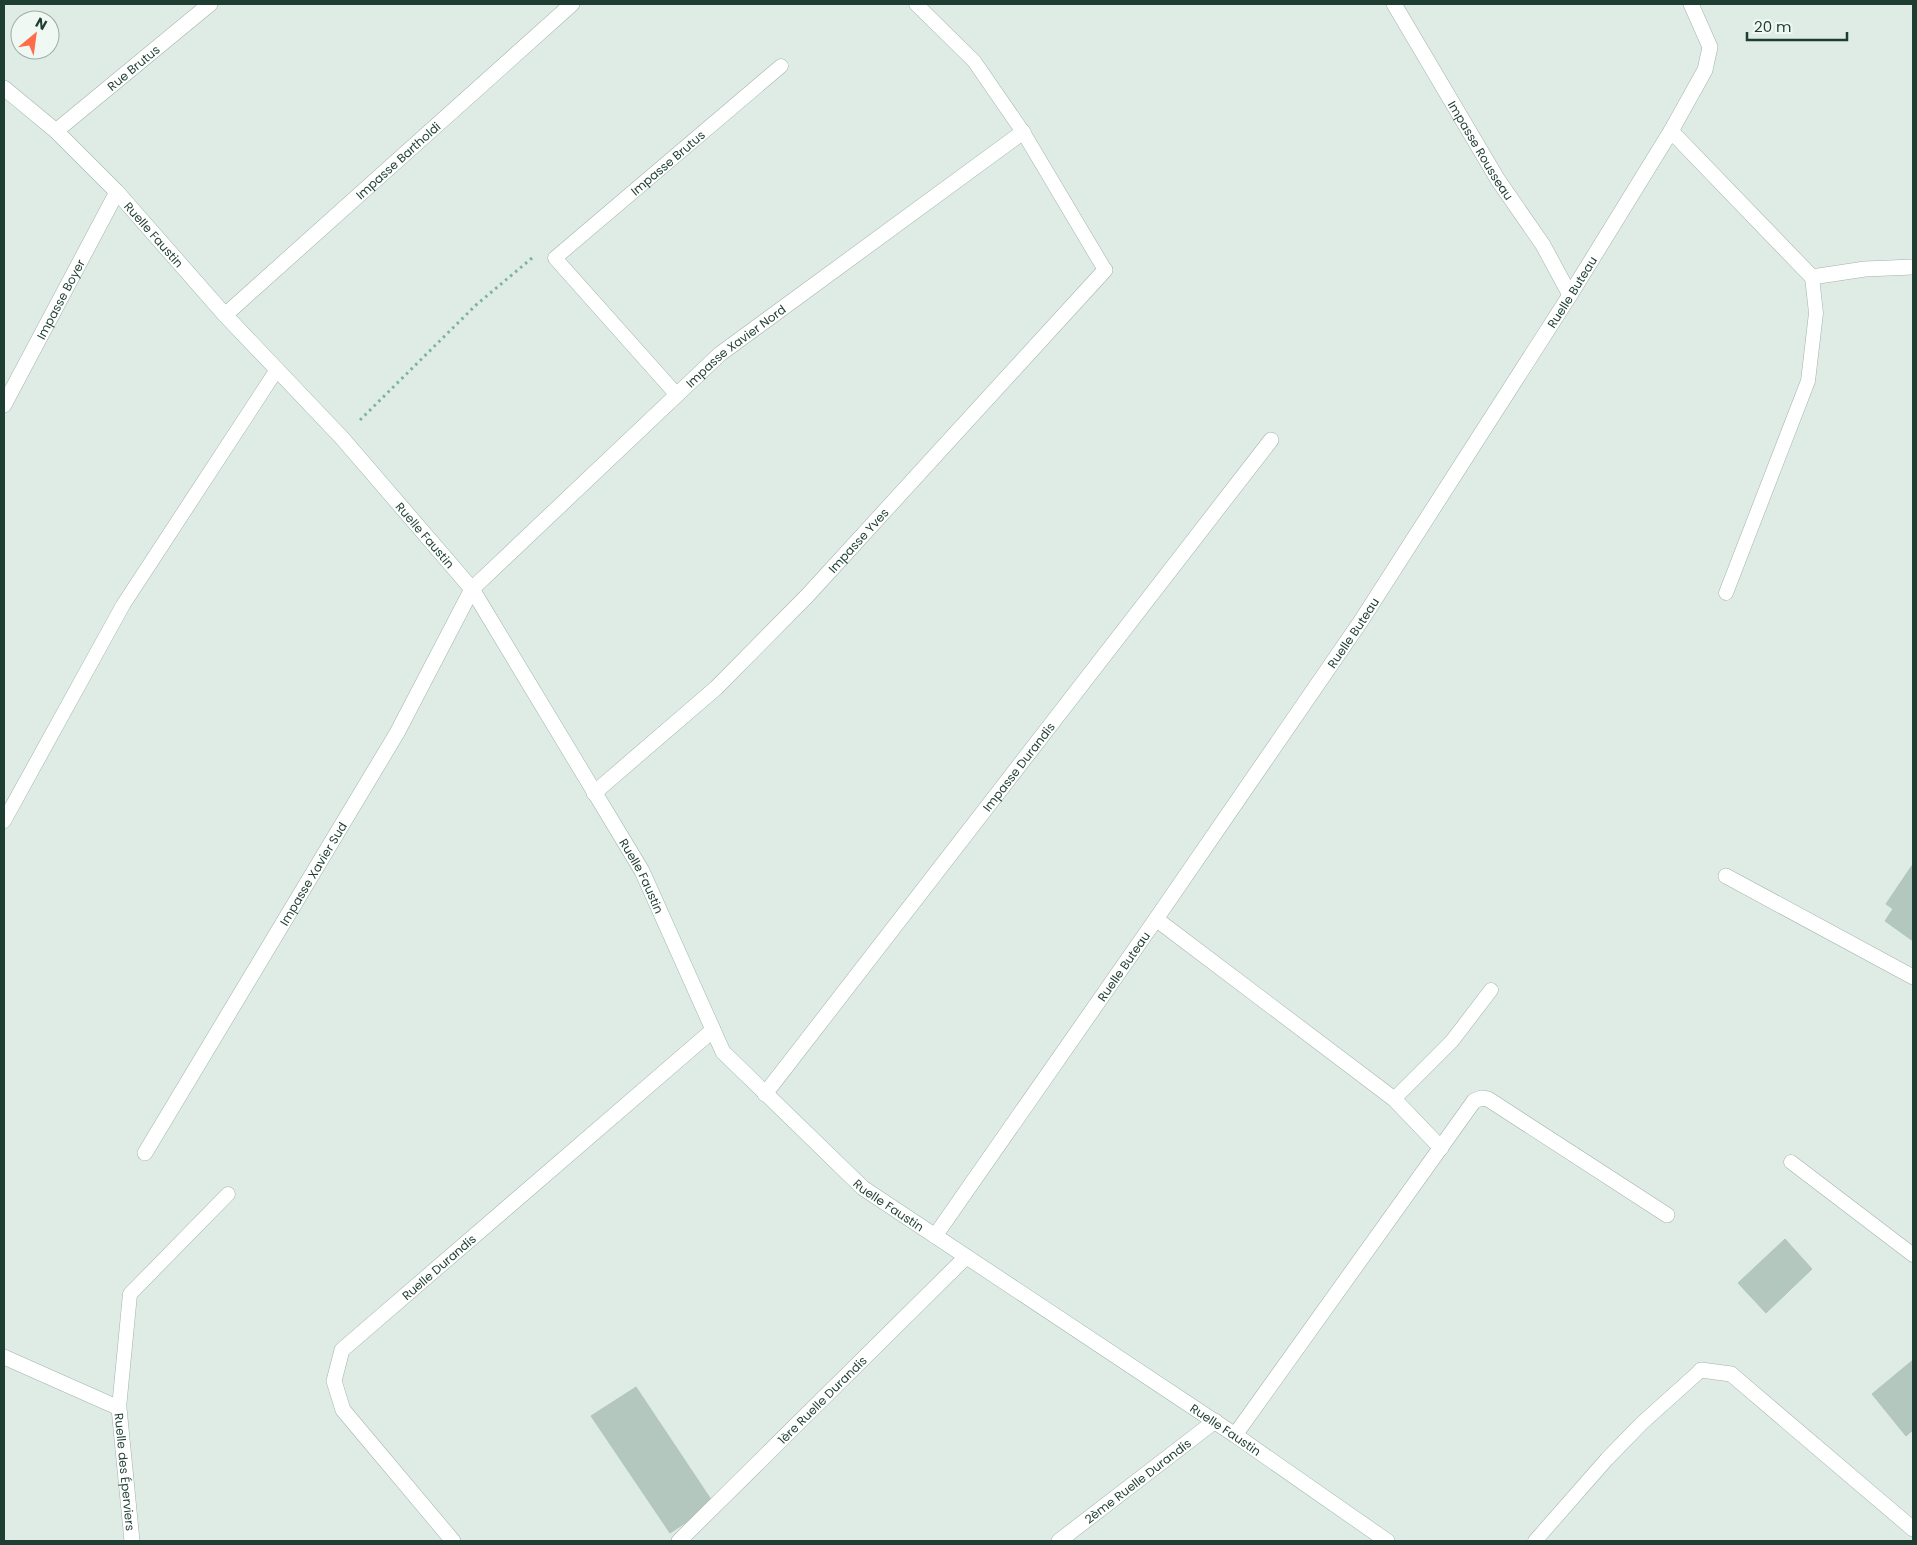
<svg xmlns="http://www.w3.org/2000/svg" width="1917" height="1545" font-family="Poppins,sans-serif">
  <rect width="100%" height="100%" fill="#dfece5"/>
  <path fill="#b4c7be" stroke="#b1c6bc" d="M1913,864V941L1885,921L1893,909L1886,904Z
    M1785,1239L1812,1269L1766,1313L1738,1283Z
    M1913,1360V1430L1906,1436L1872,1394Z
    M636,1387L714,1504L670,1533L591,1416Z"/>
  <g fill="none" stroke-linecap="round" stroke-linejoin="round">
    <g stroke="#a1b4ac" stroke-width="15">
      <g id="lane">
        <path d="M916,4L974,61L1023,132L1105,270"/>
        <path id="s1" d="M677,395L555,258L781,66"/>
        <path d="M1726,593L1808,381L1816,313L1812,277"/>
        <path d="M4,821L123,605L276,371"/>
        <path d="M1394,1099L1452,1041L1491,990"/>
        <path d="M1791,1162L1913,1255"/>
        <path d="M119,1408L130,1294L228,1194"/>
        <path d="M1535,1541L1607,1459L1642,1423L1701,1370"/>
      </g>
    </g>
    <g stroke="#a1b4ac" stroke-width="16">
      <g id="street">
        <path id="s2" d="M1394,4L1498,180L1543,245L1570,295"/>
        <path id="s3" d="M56,131L210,4"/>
        <path d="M1671,131L1812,277L1865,269L1913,267"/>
        <path id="s4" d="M225,315L572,4"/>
        <path id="s5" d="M4,405L117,192"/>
        <path id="s6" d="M594,793L716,688L807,596L1105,270"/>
        <path d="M1726,876L1913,977"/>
        <path d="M1156,919L1394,1099L1441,1148"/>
        <path id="s7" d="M765,1094L1271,440"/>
        <path id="s8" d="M145,1153L397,733L472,589L720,354L1023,132"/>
        <path id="s9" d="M935,1236L1156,919L1361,621L1570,295L1671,131L1705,70L1710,47L1691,4"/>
        <path id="s10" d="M4,1357L119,1408L132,1541"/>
        <path d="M1701,1370L1731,1374L1913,1529"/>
        <path d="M1235,1435L1474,1101L1481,1098L1488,1099L1667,1215"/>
        <path id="s11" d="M453,1541L343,1410L334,1381L342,1350L713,1030"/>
        <path id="s12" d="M679,1541L966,1257"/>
        <path id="s13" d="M1059,1541L1215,1421"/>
      </g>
    </g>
    <g stroke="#9cb9ad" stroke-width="16">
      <g id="secondary">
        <path id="s14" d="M4,88L56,131L117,192L225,315L342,438L472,589L642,871L723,1052L863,1188L1235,1435L1387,1541"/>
      </g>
    </g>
    <path stroke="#7bb49f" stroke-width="3" stroke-dasharray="2.5 4" stroke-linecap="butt" d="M360,420L476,305L532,258"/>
    <use href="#lane" stroke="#fff" stroke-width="14"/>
    <use href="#street" stroke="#fff" stroke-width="15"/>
    <use href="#secondary" stroke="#fff" stroke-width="15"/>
  </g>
  <g text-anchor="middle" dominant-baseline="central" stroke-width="5" stroke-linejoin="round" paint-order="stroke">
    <g font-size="12" fill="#1e3e34" stroke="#f0f8f3">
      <text stroke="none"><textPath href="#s3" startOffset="100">Rue Brutus</textPath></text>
      <text stroke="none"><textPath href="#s2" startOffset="170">Impasse Rousseau</textPath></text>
      <text stroke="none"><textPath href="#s4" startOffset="232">Impasse Bartholdi</textPath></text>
      <text stroke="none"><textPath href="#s1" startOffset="331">Impasse Brutus</textPath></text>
      <text stroke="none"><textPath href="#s14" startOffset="210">Ruelle Faustin</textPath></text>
      <text stroke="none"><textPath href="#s9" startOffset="1139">Ruelle Buteau</textPath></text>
      <text stroke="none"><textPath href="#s5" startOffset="120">Impasse Boyer</textPath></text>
      <text stroke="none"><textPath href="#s8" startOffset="1011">Impasse Xavier Nord</textPath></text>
      <text stroke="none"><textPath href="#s14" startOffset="615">Ruelle Faustin</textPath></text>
      <text stroke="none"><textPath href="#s6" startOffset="366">Impasse Yves</textPath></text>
      <text stroke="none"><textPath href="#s9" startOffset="734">Ruelle Buteau</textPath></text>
      <text stroke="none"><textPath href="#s7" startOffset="414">Impasse Durandis</textPath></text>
      <text stroke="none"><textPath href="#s8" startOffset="326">Impasse Xavier Sud</textPath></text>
      <text stroke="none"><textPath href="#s14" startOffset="1020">Ruelle Faustin</textPath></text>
      <text stroke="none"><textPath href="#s9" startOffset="329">Ruelle Buteau</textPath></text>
      <text stroke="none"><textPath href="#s14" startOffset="1440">Ruelle Faustin</textPath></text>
      <text stroke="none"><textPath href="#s11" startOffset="361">Ruelle Durandis</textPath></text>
      <text stroke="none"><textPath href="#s12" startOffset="201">1ère Ruelle Durandis</textPath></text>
      <text stroke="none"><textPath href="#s14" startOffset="1845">Ruelle Faustin</textPath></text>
      <text stroke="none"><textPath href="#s10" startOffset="190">Ruelle des Éperviers</textPath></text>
      <text stroke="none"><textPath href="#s13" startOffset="99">2ème Ruelle Durandis</textPath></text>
    </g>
  </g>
  <rect width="1917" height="1545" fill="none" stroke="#1e3e34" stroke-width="10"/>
  <g transform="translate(35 35) rotate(29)"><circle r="24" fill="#f0f8f3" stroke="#9caea7"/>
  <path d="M0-4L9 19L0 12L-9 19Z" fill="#ff6c4a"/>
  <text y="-8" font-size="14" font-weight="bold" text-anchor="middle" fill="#1e3e34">N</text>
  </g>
  <path d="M1747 32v8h100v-8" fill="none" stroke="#1e3e34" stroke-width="2.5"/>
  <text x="1754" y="32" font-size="15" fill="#1e3e34" stroke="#f0f8f3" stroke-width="4" paint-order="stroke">20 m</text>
</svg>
